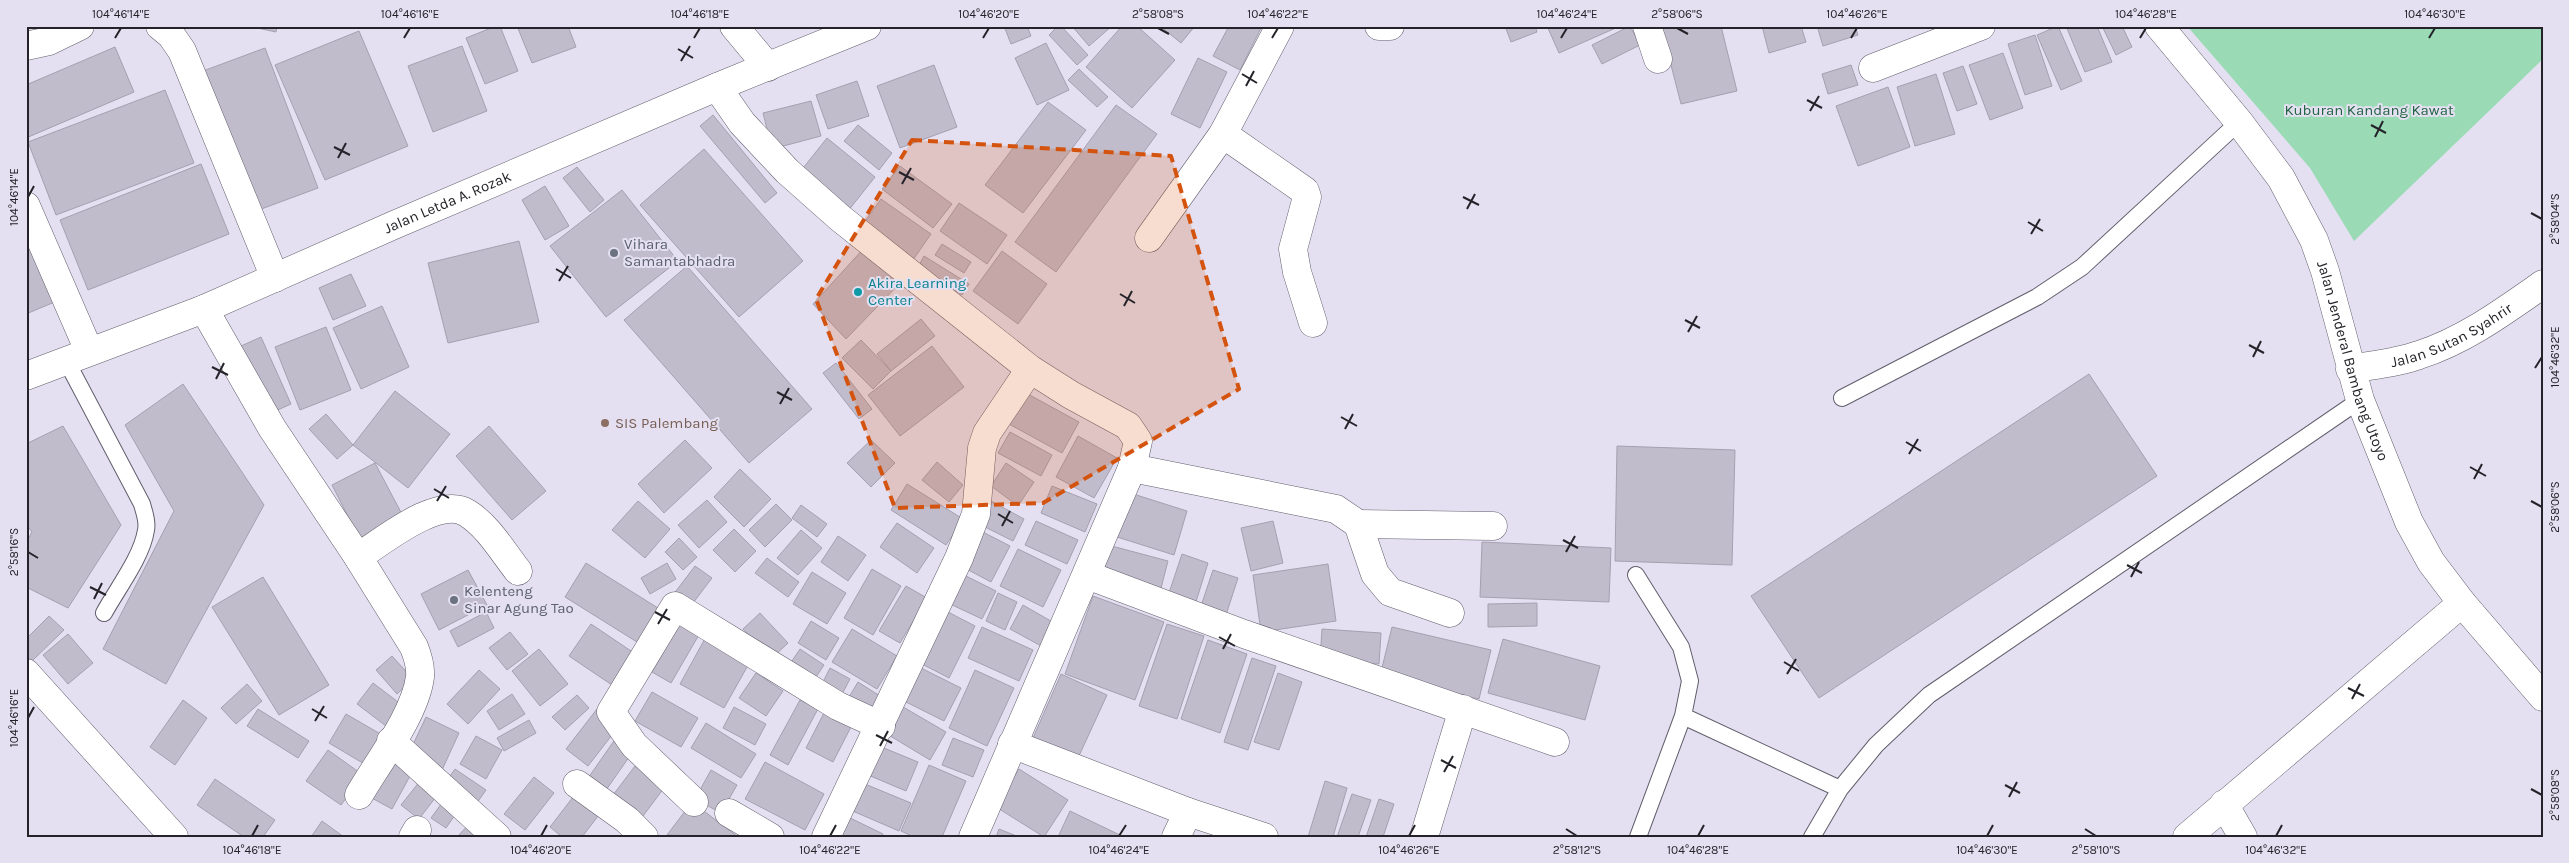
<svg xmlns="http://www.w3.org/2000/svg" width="2569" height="863" font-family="Karla,sans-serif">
  <rect width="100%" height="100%" fill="#e4e0f1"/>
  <path fill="#9adbb6" d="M2187,26H2543V59L2354,241L2310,168Z"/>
  <path fill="#c1bccc" stroke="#a5a0b0" d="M248,26H277L276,32Z
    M496,26H500L518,71L485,84L466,38Z
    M517,26H568L576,47L532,63Z
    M1004,26H1027L1031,36L1011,44Z
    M1058,26H1061L1088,55L1077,65L1049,35Z
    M1072,26H1112L1089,46Z
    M1122,26H1137L1175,60L1132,108L1086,67Z
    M1160,26H1195L1181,43Z
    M1229,26H1262L1240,70L1213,56Z
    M1505,26H1535L1537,32L1511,42Z
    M1547,26H1617L1618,27L1559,53Z
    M1630,26L1640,45L1602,64L1592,45Z
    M1661,26H1721L1737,91L1681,104Z
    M1762,26H1801L1806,42L1769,53Z
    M1817,26H1855L1858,35L1823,46Z
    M2058,26L2082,81L2061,90L2037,35Z
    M2066,26H2097L2112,62L2085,72Z
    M2102,26H2122L2132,47L2116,55Z
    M359,31L408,146L325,180L275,65Z
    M2035,35L2052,86L2025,95L2008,44Z
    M1046,43L1069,90L1037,105L1015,58Z
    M462,46L487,111L433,132L408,66Z
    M115,47L134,92L26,138V85Z
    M265,48L318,188L256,211L203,71Z
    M2003,53L2023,108L1990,120L1969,65Z
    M1198,58L1227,72L1200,128L1171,114Z
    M934,65L957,127L900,148L877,86Z
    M1851,65L1858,85L1828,94L1822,74Z
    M1963,66L1977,104L1957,111L1943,73Z
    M1079,69L1108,97L1097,107L1068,80Z
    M1936,74L1955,134L1915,146L1897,87Z
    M857,81L869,116L828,129L816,95Z
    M1888,87L1910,147L1858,166L1836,106Z
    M165,90L194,163L56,215L28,142Z
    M811,101L821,136L772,149L763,113Z
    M1048,102L1086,130L1023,213L985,185Z
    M1116,105L1157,134L1056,272L1015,242Z
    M713,115L777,193L765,203L700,126Z
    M858,125L892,153L879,170L844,141Z
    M827,138L875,177L844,216L796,177Z
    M704,149L803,261L739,317L640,205Z
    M201,164L229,234L88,290L60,220Z
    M900,166L952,204L933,228L882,189Z
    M577,167L604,200L590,212L563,178Z
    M545,186L569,226L545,240L522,200Z
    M622,190L678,261L606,317L550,246Z
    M881,199L931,234L913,260L863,224Z
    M959,203L1007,235L987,264L940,231Z
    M26,233L57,301L26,314Z
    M519,241L539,322L448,343L428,263Z
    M942,244L971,262L964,273L935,255Z
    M865,247L903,280L846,339L813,304Z
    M1002,251L1047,284L1018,324L973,291Z
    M924,256L969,284L962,295L918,267Z
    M687,266L812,409L749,463L624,320Z
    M351,274L366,306L333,320L319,288Z
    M382,306L409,367L361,389L333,328Z
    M921,319L935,336L891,371L877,354Z
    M326,327L351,390L300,410L275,347Z
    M261,337L291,404L271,413L241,346Z
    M861,340L891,371L873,389L842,358Z
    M932,346L964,387L900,436L868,395Z
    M836,363L872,409L859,419L823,373Z
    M2089,374L2157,476L1819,698L1751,596Z
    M183,384L264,505L166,684L103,649L174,511L125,425Z
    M395,391L450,434L408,488L353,445Z
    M1026,393L1079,422L1062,453L1009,424Z
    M326,414L353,445L337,459L309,429Z
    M63,426L121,525L68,608L26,587V543L32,532L26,524V444Z
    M489,426L546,491L512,520L456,456Z
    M1010,432L1052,455L1041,476L998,453Z
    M1078,436L1117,458L1094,498L1056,477Z
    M685,440L712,468L664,513L638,484Z
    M871,440L895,463L871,487L847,463Z
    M1617,446L1735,450L1732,565L1615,561Z
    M937,462L963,485L949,502L922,480Z
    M375,463L404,518L360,540L332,485Z
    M1006,463L1034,482L1018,506L991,486Z
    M740,469L771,499L744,527L714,497Z
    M907,484L963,519L946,545L891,510Z
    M1052,486L1097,504L1085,532L1041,513Z
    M1127,492L1187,511L1174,555L1114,536Z
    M707,500L727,522L699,548L678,525Z
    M638,501L670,529L645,558L612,530Z
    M991,501L1024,519L1013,541L979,524Z
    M776,504L792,520L765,547L749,530Z
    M801,505L827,524L817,537L792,518Z
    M1036,521L1078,540L1067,564L1025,545Z
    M1273,521L1283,563L1251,571L1241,528Z
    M897,523L934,548L917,573L880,547Z
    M734,529L756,551L735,572L713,550Z
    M977,529L1010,546L991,582L959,565Z
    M801,530L822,548L798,575L777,558Z
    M838,536L866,555L848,581L821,562Z
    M679,538L697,557L683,570L665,552Z
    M1482,542L1611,548L1609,602L1480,597Z
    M1108,545L1168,561L1160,592L1100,577Z
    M1018,549L1061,570L1043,607L1000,586Z
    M1182,554L1208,563L1194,608L1167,599Z
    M767,558L799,582L788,597L755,573Z
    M586,563L666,613L645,647L565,597Z
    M667,563L676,579L650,594L641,578Z
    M1328,564L1336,621L1261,632L1253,575Z
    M695,566L712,578L690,607L673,595Z
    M872,569L901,586L873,635L844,618Z
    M468,570L487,605L439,630L421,594Z
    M1213,570L1238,578L1224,621L1199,612Z
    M812,572L846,593L827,624L793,604Z
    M962,574L996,591L982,619L948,603Z
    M263,577L329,685L279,715L212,607Z
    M906,586L927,598L900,643L879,631Z
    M998,593L1017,602L1005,630L986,621Z
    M1093,596L1164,622L1135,700L1065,674Z
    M1537,603V626L1488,627V604Z
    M1023,605L1056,624L1043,647L1010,629Z
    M486,612L494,628L458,647L450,631Z
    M948,612L975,626L949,678L922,664Z
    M760,613L788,643L771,659L743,629Z
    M49,616L64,630L32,661L26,656V639Z
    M811,621L839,638L826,660L798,643Z
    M681,622L700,633L671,683L652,672Z
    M591,624L634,653L612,685L569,656Z
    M1167,624L1204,636L1177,719L1139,706Z
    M982,627L1033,650L1019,681L968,658Z
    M1392,627L1491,650L1479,699L1380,676Z
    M852,629L897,656L877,689L832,662Z
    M1322,629L1381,633L1379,664L1320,660Z
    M510,632L528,654L507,670L489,648Z
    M68,634L93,663L68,684L43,655Z
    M707,635L751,660L724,708L680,684Z
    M1503,639L1600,666L1585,720L1488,693Z
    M1208,640L1247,654L1220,733L1181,719Z
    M539,649L568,684L540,706L512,671Z
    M800,649L824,665L812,683L788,667Z
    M392,656L413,679L397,694L376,670Z
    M1252,658L1276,666L1248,750L1224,742Z
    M919,667L961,688L944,721L902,700Z
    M830,668L850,679L840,698L820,688Z
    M479,670L500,689L468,724L447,704Z
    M975,670L1014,688L987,746L949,728Z
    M756,673L783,691L766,716L739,698Z
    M1278,673L1302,682L1279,750L1254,742Z
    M1061,674L1107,695L1078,758L1033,738Z
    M858,682L880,696L868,715L846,702Z
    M373,683L402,705L386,726L357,704Z
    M247,684L262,701L236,724L221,708Z
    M652,692L698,718L681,747L635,721Z
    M512,694L525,714L499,730L487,711Z
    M577,695L589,708L565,730L552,717Z
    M183,700L207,718L175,765L150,747Z
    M800,700L818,709L788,765L770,755Z
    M898,704L946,732L930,760L882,731Z
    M734,707L766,724L755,745L723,728Z
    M258,709L309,741L298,758L247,726Z
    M597,709L619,726L588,766L566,749Z
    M824,713L851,727L833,762L806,748Z
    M346,714L384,736L366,765L329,743Z
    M426,717L459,733L442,770L408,755Z
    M529,720L536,733L504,751L497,738Z
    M706,723L756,754L741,778L691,748Z
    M476,736L502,750L486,779L460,764Z
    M616,738L634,750L604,793L586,781Z
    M953,738L984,750L973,777L942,765Z
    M879,746L918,762L906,791L868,775Z
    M328,750L363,775L341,805L306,781Z
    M391,751L416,765L392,809L368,796Z
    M765,762L824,794L805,830L745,799Z
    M929,765L966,781L942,837H914L901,831Z
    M635,766L664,788L637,824L607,803Z
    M455,769L486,790L474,807L443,786Z
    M1019,769L1068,800L1044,837L996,807Z
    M711,770L737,785L721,813L695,799Z
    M424,776L442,789L419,819L401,805Z
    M534,777L554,793L525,830L504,814Z
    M215,779L275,820L263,837H244L197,805Z
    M1325,781L1347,788L1333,837H1308Z
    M860,782L911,803L899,831L848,809Z
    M580,788L605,807L582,837H562L550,827Z
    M1352,794L1371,800L1358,837H1337Z
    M447,796L461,806L446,828L431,818Z
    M1379,799L1394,804L1383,837H1366Z
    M692,802L738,837L667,835Z
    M1070,811L1124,837H1058Z
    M840,813L883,834L882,837H829Z
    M473,820L492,837H457Z
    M322,821L344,837H311Z
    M999,829L1019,837H996Z"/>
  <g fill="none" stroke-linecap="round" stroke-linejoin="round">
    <g stroke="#615e6c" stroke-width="18">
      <path id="service" d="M67,362L142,504C144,512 148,521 146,530C142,557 117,589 104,613
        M1842,398L2037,297L2082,267L2239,122
        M1636,575L1681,647L1690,681L1683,716L1638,837
        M1683,716L1840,789
        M1812,837L1840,789L1876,745L1929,695L2360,400"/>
    </g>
    <g stroke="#615e6c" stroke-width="29">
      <g id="minor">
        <path d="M160,26L171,35L182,51L275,278"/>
        <path d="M734,26L768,67"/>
        <path d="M1379,26H1390"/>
        <path d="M1647,26L1658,59"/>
        <path d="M26,46L49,41L80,26"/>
        <path d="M1873,68L1981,26"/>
        <path d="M717,87L742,123L787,171L840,218L1030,369L1071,395L1128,426L1138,441L1132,468L973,837"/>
        <path d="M1223,134L1305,191L1307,197L1293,249L1297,272L1313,323"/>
        <path d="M26,206L89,351"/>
        <path d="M1149,238L1223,134L1280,26"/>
        <path d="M204,309L272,428L358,557L414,647C418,657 421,666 420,677C415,715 378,762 359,795"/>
        <path id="s1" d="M2350,369C2373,365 2397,363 2419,355C2465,340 2503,312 2543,284"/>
        <path id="s2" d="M26,376L204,309L394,225L717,87L867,26"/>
        <path d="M1132,468L1336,509L1358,524L1375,574L1390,592L1450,613"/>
        <path d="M1358,524L1493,526"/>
        <path d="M358,557C383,541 439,495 467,513C488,526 503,552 518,571"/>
        <path d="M1087,575L1244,634L1555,742"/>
        <path d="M26,673L174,837"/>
        <path d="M391,741L497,837"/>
        <path d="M1012,744L1188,812L1264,837"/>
        <path d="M577,784L627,820L644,837"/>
        <path d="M694,802L634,745L611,712L675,606L838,706L881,726"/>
        <path d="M2224,804L2243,837"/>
        <path d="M729,813L770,837"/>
        <path d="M413,837L417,830"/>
        <path d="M826,837L959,558L976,514L982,448L987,433L1030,369"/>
        <path d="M1176,837L1188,812"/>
        <path d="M1424,837L1463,709"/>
        <path d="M2187,837L2462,603"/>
      </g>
    </g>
    <g stroke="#615e6c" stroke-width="29">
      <g id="tertiary">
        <path id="s3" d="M2159,26L2239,122L2281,178L2314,240L2325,271L2360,400L2409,522L2431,562L2462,603L2543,697"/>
      </g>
    </g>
    <use href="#service" stroke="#fff" stroke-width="16"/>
    <use href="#minor" stroke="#fff" stroke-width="28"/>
    <use href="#tertiary" stroke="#fff" stroke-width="28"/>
  </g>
  <path fill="#d4540f" fill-opacity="0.2" stroke="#d4540f" stroke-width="4" stroke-dasharray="10 6" stroke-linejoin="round" d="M912,140L1171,156L1239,389L1043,503L895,508L816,299Z"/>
  <path fill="none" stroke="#242329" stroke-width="2" d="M1158,28L1169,34M1677,28L1688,34M115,38L121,28M404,38L410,28M694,38L700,28M983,38L989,28M1272,38L1278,28M1561,38L1567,28M1851,38L1857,28M2140,38L2146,28M2429,38L2435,28M678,49L693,58M681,61L690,46M1242,74L1257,83M1246,86L1254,71M1807,100L1822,108M1810,111L1819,96M2371,125L2386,133M2375,137L2383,121M334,147L350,155M338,158L346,143M899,172L914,180M902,184L911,168M28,197L34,186M1463,197L1479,205M1467,209L1475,194M2531,213L2542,219M2028,222L2043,231M2031,234L2040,219M556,269L571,278M559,281L568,266M1120,294L1135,303M1124,306L1132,291M1685,320L1700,328M1688,332L1697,316M2249,345L2264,353M2253,357L2261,341M212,367L228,375M2535,368L2542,357M216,379L224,363M777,392L792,400M780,404L789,388M1341,417L1357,426M1345,429L1353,414M1906,442L1921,451M1909,454L1918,439M2470,467L2486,476M2474,479L2482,464M434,489L449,498M437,501L446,486M2531,501L2542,507M998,514L1013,523M1002,526L1010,511M1563,540L1578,548M28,552L38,558M1566,552L1575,536M2127,565L2142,573M2131,577L2139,562M90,587L106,595M94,599L102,583M655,612L670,620M658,624L667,609M1219,637L1235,646M1223,649L1231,634M1784,662L1799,671M1787,674L1796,659M2348,688L2364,696M2352,699L2360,684M312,709L327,718M28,718L34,707M315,721L324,706M876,735L892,743M880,746L888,731M1441,760L1456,768M1444,772L1453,756M2005,785L2020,793M2531,789L2542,795M2009,797L2017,782M1566,829L1577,836M2085,829L2096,836M252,836L258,825M541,836L547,825M830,836L836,825M1119,836L1126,825M1409,836L1415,825M1698,836L1704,825M1987,836L1993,825M2276,836L2282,825"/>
  <g fill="#6b7280" stroke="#e4e0f1" stroke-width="2">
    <circle cx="614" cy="253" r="5"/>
    <circle cx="454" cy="600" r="5"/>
  </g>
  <circle fill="#0f9aa8" stroke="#e4e0f1" stroke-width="2" cx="858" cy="292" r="5"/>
  <circle fill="#8d6e63" stroke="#e4e0f1" stroke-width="2" cx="605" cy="423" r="5"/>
  <g text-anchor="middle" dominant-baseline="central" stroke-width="4" stroke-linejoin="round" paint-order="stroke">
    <g font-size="15" fill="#226343" stroke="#e4e0f1">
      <text x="2369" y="110">Kuburan Kandang Kawat</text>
    </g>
    <g font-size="15" fill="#242329" stroke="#e4e0f1">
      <text stroke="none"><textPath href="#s2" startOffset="456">Jalan Letda A. Rozak</textPath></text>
      <text stroke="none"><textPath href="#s1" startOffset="108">Jalan Sutan Syahrir</textPath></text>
      <text stroke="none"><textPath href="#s3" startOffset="392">Jalan Jenderal Bambang Utoyo</textPath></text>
    </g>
    <g font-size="15" fill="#5b616d" stroke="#e4e0f1" text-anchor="start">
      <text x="624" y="244">Vihara<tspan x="624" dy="17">Samantabhadra</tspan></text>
      <text x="464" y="591">Kelenteng<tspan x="464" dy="17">Sinar Agung Tao</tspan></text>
    </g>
    <g font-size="15" fill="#0d838f" stroke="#e4e0f1" text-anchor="start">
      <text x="868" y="283">Akira Learning<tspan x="868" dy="17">Center</tspan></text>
    </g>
    <g font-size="15" fill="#785e54" stroke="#e4e0f1" text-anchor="start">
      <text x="615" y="423">SIS Palembang</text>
    </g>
  </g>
  <rect width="2569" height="863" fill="none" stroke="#e4e0f1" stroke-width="55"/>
  <rect x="28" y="28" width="2514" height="808" fill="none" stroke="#242329" stroke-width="2"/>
  <g font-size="12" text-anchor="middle" fill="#242329">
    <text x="121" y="18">104°46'14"E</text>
    <text x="410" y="18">104°46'16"E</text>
    <text x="700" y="18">104°46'18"E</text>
    <text x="989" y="18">104°46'20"E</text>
    <text x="1158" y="18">2°58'08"S</text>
    <text x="1278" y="18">104°46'22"E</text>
    <text x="1567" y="18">104°46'24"E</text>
    <text x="1677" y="18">2°58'06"S</text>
    <text x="1857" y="18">104°46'26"E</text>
    <text x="2146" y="18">104°46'28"E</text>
    <text x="2435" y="18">104°46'30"E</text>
    <text transform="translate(14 197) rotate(-90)" y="4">104°46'14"E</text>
    <text transform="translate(2555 219) rotate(-90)" y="4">2°58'04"S</text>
    <text transform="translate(2555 357) rotate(-90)" y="4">104°46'32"E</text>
    <text transform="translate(2555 507) rotate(-90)" y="4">2°58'06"S</text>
    <text transform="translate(14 552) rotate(-90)" y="4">2°58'16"S</text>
    <text transform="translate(14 718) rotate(-90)" y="4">104°46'16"E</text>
    <text transform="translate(2555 795) rotate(-90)" y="4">2°58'08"S</text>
    <text x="252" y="854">104°46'18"E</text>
    <text x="541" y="854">104°46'20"E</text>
    <text x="830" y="854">104°46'22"E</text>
    <text x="1119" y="854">104°46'24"E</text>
    <text x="1409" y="854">104°46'26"E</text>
    <text x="1577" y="854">2°58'12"S</text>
    <text x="1698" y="854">104°46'28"E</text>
    <text x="1987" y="854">104°46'30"E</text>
    <text x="2096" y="854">2°58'10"S</text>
    <text x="2276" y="854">104°46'32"E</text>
  </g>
</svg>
